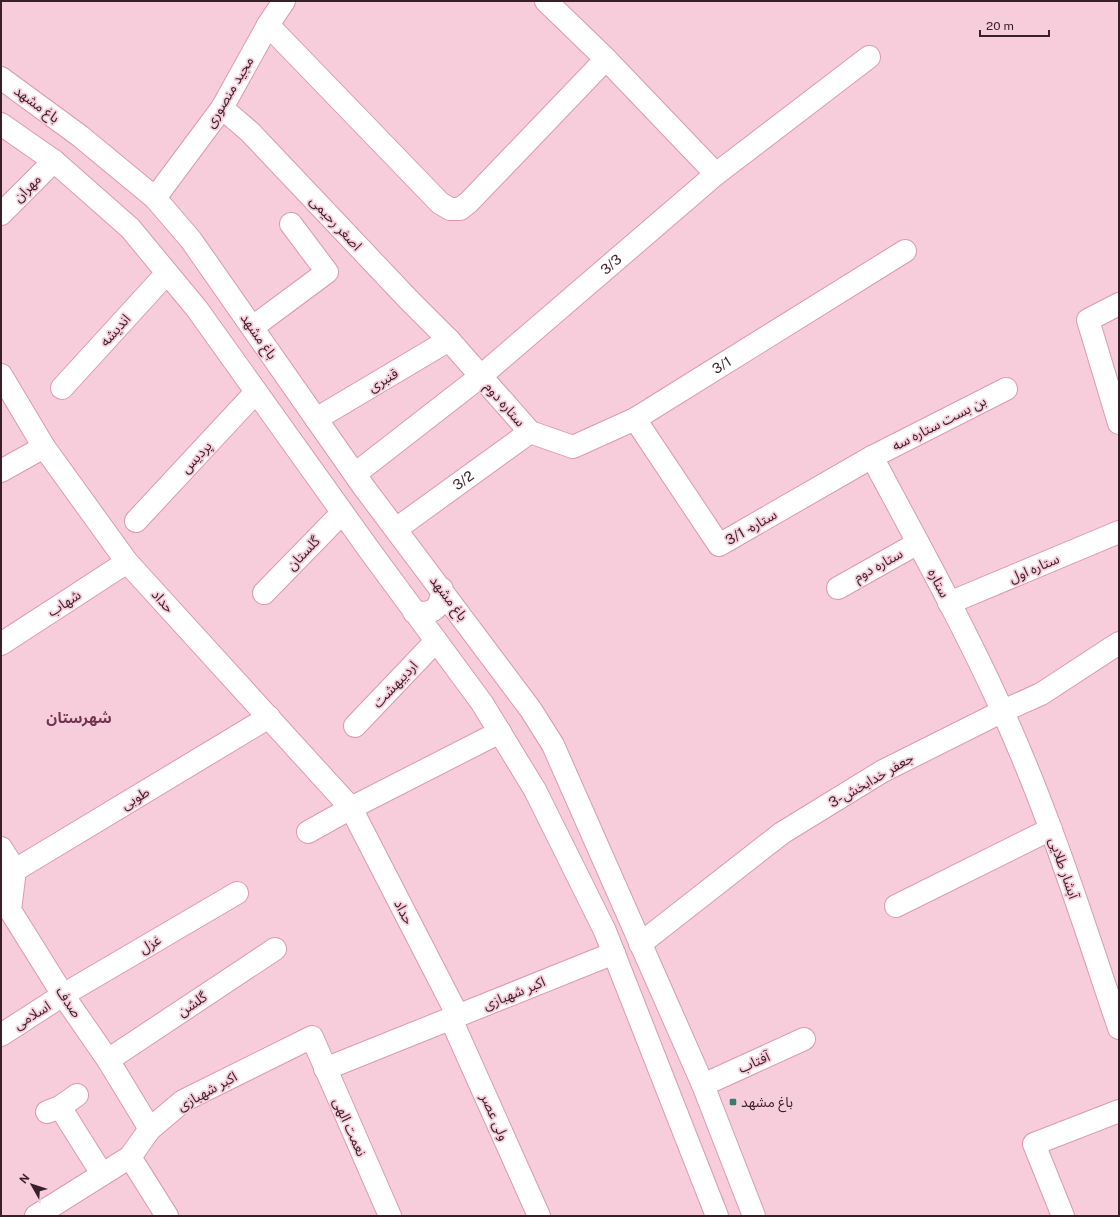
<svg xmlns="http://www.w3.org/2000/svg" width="1120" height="1217" font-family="'Public Sans','Noto Sans Arabic',sans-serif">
  <rect width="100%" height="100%" fill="#f8cddb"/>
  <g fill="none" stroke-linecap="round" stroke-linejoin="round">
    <g stroke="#dc99b1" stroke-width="24">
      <g id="minor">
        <path d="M546,1L606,59L716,174"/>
        <path d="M268,25L440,203L450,209H460L469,202L606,59"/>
        <path id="s1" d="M222,108L250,132L409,300L449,340L530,432L573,447L635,419L905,251"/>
        <path d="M155,198L222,108L268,25L284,1"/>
        <path d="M1,214L54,161"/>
        <path d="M1119,304L1088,320L1119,423"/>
        <path d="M253,327L327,272L291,224"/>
        <path d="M1,375L44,447L127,562L351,808L458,1016"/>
        <path d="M62,388L167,273"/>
        <path d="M316,419L449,340"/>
        <path d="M635,419L719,545L872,457L1006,389"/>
        <path d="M872,457C917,541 963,624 1002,710C1049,813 1083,921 1119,1028"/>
        <path d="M1,471L44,447"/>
        <path id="s2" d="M355,474L481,376L716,174L869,57"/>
        <path d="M136,521L256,392"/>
        <path id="s3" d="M396,529L530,432"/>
        <path d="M838,588L918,543"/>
        <path d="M264,593L342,513"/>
        <path d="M949,603L1119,532"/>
        <path d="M1,644L127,562"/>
        <path d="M355,726L436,641"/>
        <path d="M308,832L351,808L500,732"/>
        <path d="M1,848L15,870L10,910L63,995L108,1060L150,1129"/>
        <path d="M2,878L269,717"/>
        <path d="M896,906L1051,829"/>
        <path d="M640,944L782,833L883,771L1003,711L1041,694L1119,643"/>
        <path d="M451,1019L539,1216"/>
        <path d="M1,1035L63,995L237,893"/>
        <path d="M108,1060L275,949"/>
        <path d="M325,1069L614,953"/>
        <path d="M703,1085L804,1039"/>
        <path d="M60,1107L102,1174"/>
        <path d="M47,1112L60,1107L77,1095"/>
        <path d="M130,1157L167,1216"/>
        <path d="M36,1216L130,1157L150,1129L183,1101L312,1037L390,1216"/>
        <path d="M1063,1216L1034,1144L1119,1111"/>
      </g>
    </g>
    <g stroke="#dc99b1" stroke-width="24">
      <path id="secondary" d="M1,78L80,136L155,198L191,240L363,486L531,710L553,745L703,1085L754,1216
        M1,124L54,161L130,228L197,309L370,551L482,703L535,790L605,931L717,1216
        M414,612C434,615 441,608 442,589"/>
    </g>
    <use href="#minor" stroke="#fff" stroke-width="22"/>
    <use href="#secondary" stroke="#fff" stroke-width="22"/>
  </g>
  <rect fill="#397b6c" stroke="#f8cddb" stroke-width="1.5" x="729" y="1098" width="8" height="8" rx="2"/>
  <g text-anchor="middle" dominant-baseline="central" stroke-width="3.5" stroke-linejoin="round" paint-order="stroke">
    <g font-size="14" fill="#391f29" stroke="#f8cddb">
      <text transform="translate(229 92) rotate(-59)">مجید منصوری</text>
      <text transform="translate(37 104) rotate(36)">باغ مشهد</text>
      <text transform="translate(27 188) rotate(-45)">مهران</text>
      <text transform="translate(336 223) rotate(47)">اصغر رحیمی</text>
      <text stroke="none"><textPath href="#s2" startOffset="331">3/3</textPath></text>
      <text transform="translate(115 330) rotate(-48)">اندیشه</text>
      <text transform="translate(259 336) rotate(55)">باغ مشهد</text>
      <text stroke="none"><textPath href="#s1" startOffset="663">3/1</textPath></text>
      <text transform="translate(383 380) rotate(-31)">قنبری</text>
      <text transform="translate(505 404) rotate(49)">ستاره دوم</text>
      <text transform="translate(939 423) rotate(-27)">بن بست ستاره سه</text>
      <text transform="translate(196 457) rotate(-47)">پردیس</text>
      <text stroke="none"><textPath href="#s3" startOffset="83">3/2</textPath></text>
      <text transform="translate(751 527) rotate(-30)">ستاره- 3/1</text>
      <text transform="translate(303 553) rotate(-46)">گلستان</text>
      <text transform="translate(878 565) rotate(-29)">ستاره دوم</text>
      <text transform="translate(1034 568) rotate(-23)">ستاره اول</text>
      <text transform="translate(939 583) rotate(63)">ستاره</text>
      <text transform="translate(449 598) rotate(53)">باغ مشهد</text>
      <text transform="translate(163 601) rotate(48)">حداد</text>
      <text transform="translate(64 603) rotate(-33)">شهاب</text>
      <text transform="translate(395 684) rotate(-47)">اردیبهشت</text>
      <text transform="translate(871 780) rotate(-30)">جعفر خدابخش-3</text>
      <text transform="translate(135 798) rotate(-31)">طوبی</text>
      <text transform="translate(1064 868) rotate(71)">آبشار طلایی</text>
      <text transform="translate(404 912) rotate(63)">حداد</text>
      <text transform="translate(150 944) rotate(-30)">غزل</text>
      <text transform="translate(514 993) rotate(-22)">اکبر شهبازی</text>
      <text transform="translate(69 1002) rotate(56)">صدف</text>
      <text transform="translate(192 1004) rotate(-34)">گلشن</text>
      <text transform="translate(32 1015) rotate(-32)">اسلامی</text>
      <text transform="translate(754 1062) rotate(-24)">آفتاب</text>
      <text transform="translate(207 1091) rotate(-29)">اکبر شهبازی</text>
      <text transform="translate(495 1117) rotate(66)">ولی عصر</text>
      <text transform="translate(350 1127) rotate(66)">نعمت الهی</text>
    </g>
    <g font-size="14" fill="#391f29" stroke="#f8cddb" text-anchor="start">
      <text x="741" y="1102">باغ مشهد</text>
    </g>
    <g font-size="15" font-weight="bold" fill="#6e354c" stroke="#f8cddb">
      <text x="79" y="717">شهرستان</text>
    </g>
  </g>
  <rect width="1120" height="1217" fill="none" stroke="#391f29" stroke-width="4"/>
  <g transform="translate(32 1185) rotate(309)" stroke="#f8cddb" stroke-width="3" paint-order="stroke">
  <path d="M0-3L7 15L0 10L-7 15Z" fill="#391f29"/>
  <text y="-6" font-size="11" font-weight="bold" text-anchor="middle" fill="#391f29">N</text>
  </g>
  <path d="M980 30v6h69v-6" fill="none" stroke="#391f29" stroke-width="2"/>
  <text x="986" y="30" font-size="12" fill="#391f29" stroke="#f8cddb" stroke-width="3" paint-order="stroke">20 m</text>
</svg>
